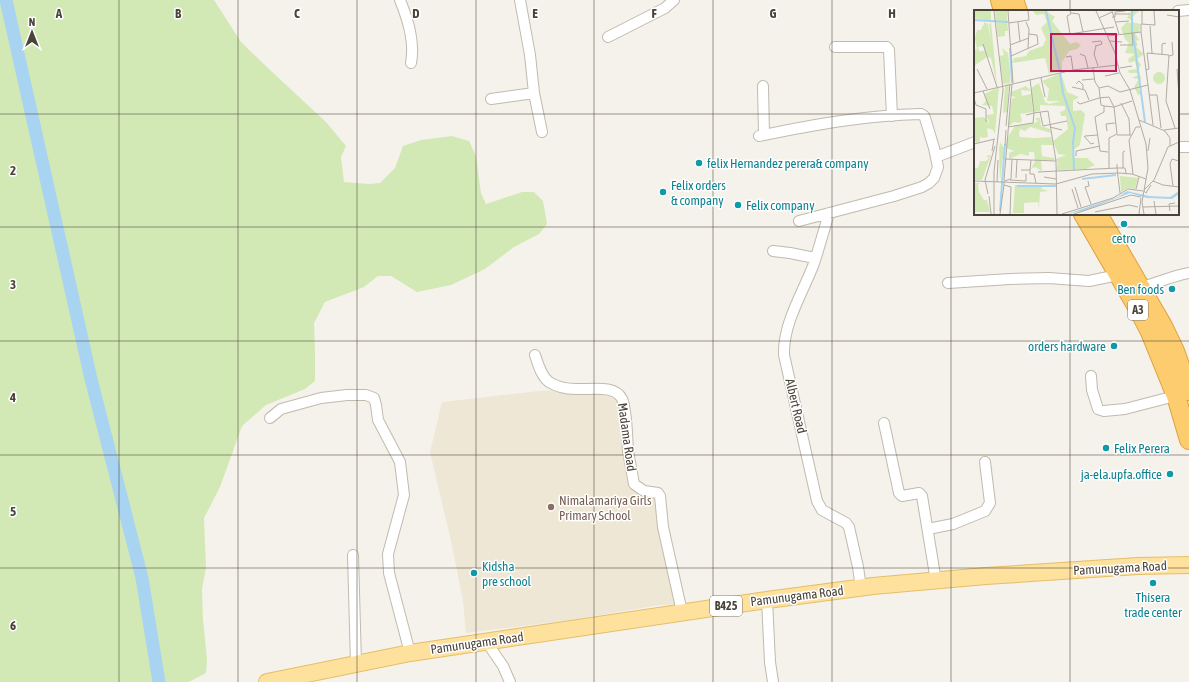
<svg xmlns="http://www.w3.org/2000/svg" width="1189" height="682" font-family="'Asap Condensed',sans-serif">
  <rect width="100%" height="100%" fill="#f5f2eb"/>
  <path fill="#eee7d5" d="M587,389L619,396L623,412L631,489L642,495L656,494L678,604L660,605L570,620L466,633L463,601L451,541L430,452L442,402L539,391Z"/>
  <path fill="#d2e9b5" d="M0,0H214L241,42L269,69L326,122L346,146L341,157L344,182L369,184L380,183L395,168L403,146L421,140L452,136L469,141L476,156L481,193L486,204L522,192H534L543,201L547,224L539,234L514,247L485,269L451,285L417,292L391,276H378L364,287L325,302L314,323L315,351V381L305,389L266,405L242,426L220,487L204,518L206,568L202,589L203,620L207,659L206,673L189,682H0Z"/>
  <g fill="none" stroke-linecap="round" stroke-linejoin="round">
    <path stroke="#a9d4f1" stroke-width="13" d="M6,0L91,379L142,578L159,682"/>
    <g stroke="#c1baad" stroke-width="12">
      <path id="street" d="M400,0C408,20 415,42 411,63
        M1178,11L1189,10
        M608,37L665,8L674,0
        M835,47H887L889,50L892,116
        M763,86L764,135
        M534,93L542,132
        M491,99L534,93L530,55L520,0
        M759,136C812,125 866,115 921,114L924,116L925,118L934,148L938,167L934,178L929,183L922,187L894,196L799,221
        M1178,147H1189
        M936,157L975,142
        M829,213C824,230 819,249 813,266C802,294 783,324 784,355L817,501L822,510L846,523L849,527L858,567L861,588
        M773,251L790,253L815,258
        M948,283L1010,279L1049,278L1089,281L1118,275
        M1141,287C1158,283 1172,276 1189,273
        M535,355C538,364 541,376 549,382C557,387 567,389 576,389C589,390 615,384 622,399C627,409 627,438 628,451C630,462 632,473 634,484L644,491L658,493L660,496L663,527L682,612
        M1091,376L1092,390L1098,409L1104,411L1125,409L1179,395
        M270,418L281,409L321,398L347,395H366L374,398L376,405L378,420L400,462L404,495L388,554L389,573L410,653
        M884,423L899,493L902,496L919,493L922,496L936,581
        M928,529L953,524L985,511L990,503L985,462
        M353,555L356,664
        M767,600L770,662L773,682
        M486,641L503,666L510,682"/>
    </g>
    <g stroke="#e4be6a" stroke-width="18">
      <path id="primary" d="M267,682L410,653L767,600L873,586L986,576L1138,566L1189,565"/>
    </g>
    <g stroke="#dea03d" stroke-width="20">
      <path id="highway" d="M1000,0L1003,11
        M1014,0L1018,11
        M1083,214L1137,307L1150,332L1176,396L1189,440
        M1098,214L1163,326L1175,351L1189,391"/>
    </g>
    <use href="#street" stroke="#fff" stroke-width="10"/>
    <use href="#primary" stroke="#fee19c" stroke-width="16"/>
    <use href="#highway" stroke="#fdcc6f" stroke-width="18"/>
  </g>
  <path fill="none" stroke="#4a4339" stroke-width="1" stroke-opacity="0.55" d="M119,0V682M238,0V682M357,0V682M476,0V682M594,0V682M713,0V682M832,0V682M951,0V682M1070,0V11M0,114H975M1178,114H1189M1070,214V682M0,227H1189M0,341H1189M0,455H1189M0,568H1189"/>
  <g fill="#0f9aa8" stroke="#fff" stroke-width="1.5">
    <circle cx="699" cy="163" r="4"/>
    <circle cx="663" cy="192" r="4"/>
    <circle cx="738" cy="205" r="4"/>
    <circle cx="1124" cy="224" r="4"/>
    <circle cx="1172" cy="289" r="4"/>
    <circle cx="1114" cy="346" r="4"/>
    <circle cx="1106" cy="448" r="4"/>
    <circle cx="1170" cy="474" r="4"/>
    <circle cx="474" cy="573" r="4"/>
    <circle cx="1153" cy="583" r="4"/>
  </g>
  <circle fill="#8d6e63" stroke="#fff" stroke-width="1.5" cx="551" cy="507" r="4"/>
  <g text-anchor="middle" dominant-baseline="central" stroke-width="3" stroke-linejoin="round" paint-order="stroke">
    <g fill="#fff" stroke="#807b74" stroke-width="1">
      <rect x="1128" y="300" width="20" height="20" rx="3"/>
      <rect x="710" y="596" width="32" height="20" rx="3"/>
    </g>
    <g font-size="12" font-weight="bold" fill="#4a4339">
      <text x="1138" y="310">A3</text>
      <text x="726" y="606">B425</text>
    </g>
    <g font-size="13" fill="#0d838f" stroke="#fff" text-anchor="start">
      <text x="707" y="163">felix Hernandez perera&amp; company</text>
      <text x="671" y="185">Felix orders<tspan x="671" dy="15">&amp; company</tspan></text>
      <text x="746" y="205">Felix company</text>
      <text x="1124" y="238" text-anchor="middle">cetro</text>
      <text x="1164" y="289" text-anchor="end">Ben foods</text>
      <text x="1106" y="346" text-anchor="end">orders hardware</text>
      <text x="1114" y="448">Felix Perera</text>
      <text x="1162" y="474" text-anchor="end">ja-ela.upfa.office</text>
      <text x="482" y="566">Kidsha<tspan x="482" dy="15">pre school</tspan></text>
      <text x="1153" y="597" text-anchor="middle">Thisera<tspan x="1153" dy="15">trade center</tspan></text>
    </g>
    <g font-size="13" fill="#4a4339" stroke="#fff">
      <text transform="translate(796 406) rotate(77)">Albert Road</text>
      <text transform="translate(627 437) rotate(82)">Madama Road</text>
      <text transform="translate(1120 568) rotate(-3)">Pamunugama Road</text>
      <text transform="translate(797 596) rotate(-7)">Pamunugama Road</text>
      <text transform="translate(477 643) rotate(-8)">Pamunugama Road</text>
    </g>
    <g font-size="13" fill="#785e54" stroke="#fff" text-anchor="start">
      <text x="559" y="500">Nimalamariya Girls<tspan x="559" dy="15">Primary School</tspan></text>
    </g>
  </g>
  <g transform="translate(974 10)">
    <rect width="205" height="205" fill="#f5f2eb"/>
    <path d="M0,1H17V11L0,8ZM21,1H33V7L34,21H31V26L24,27V31ZM59,1H72L81,7L78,11L96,34L102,32L107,35L103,39L95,41L88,52V61L75,64L71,48L38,53L40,48L52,46L55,41L69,36L72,29L67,18L73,12L70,4L62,5ZM157,1H165L158,7V12L166,14L165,22L161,23L165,30L162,31L164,35L162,37L170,44L163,49L167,55L164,60L167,68L164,78L168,84L164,85L160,77L165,69L158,68L164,65L163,63H155L154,60L163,59L161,51L155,53L154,49L161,44L151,43L155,33L151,29L147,18L153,12L157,13V10L153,8ZM10,12L14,14L17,31L15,15L17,12L23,75L17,48L14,47L9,36L4,37L5,41H11L13,47L0,56V40L3,39L1,28L3,20H7L9,15L10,16ZM28,38L34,43L36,61V73L29,74L25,46L30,45ZM179 68a6 6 0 1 1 12 0a6 6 0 1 1-12 0ZM87,63L93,82L105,87L99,91V101L107,100L111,104L106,135L98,141L100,148H113L121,155L112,159L82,160L84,153L82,149L92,145L84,144L79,131L94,119L92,106H87L86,102L91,100V96L66,95V101L60,102L57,78L65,73L71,92L75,94L87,91H73L75,79L68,71ZM35,74L33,102L29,103L31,75ZM52,76L57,81L47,80L48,86L57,84L59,102L46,104L48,110L46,113L40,112L34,117L38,89L42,87L37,86V82ZM25,77L21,124L19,120L13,118L14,127L8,128L6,126V132L2,133L1,131L0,134V108L10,107L14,111L13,116L15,111L12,105L20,104L18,96L8,95L12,91L10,84ZM61,108H66L67,116L76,119L77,123L56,117L51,121L46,119L45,124L46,127L60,128L77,127L79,135H67L68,146L80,148L81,150H67L68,161L61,157L57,159L61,151L60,142H55V146L47,144L35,149V143L40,141L32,138L33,128L41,116L64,112ZM26,132L30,138L26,171L25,138ZM17,145L8,170H0V158H4L6,151H12L15,148L12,146ZM146,166L164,168L161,179L154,178L147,182ZM0,173H6L4,175L5,182L10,190H13L16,202H2L0,204ZM41,175H68V179L75,181L66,182L65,198L64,192L50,193V203H39Z" fill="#d2e9b5"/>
    <path d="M153,181L175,186L196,187L205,181V184L198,189L173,188L156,183L112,200L93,204L144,187Z" fill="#a9d4f1"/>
    <path fill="none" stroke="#a9d4f1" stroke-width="2" d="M72,1L86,62M158,1V22M0,10L34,12M159,23L171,112M36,38L38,73M86,63L89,83L101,118L99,132L100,160M108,169L142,165M43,176H82M26,201L31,134"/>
    <path fill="none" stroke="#b1aca4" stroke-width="1" d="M34,1L39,73M96,1L97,4L93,6L96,24L140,17M122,1L141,43L146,63L156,80L172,134L174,158L168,192L170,204M138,1L145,24M168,1V14M97,3L105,4L109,22M141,4H156M193,5L205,7M138,7H141V2L151,1M125,8L138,2M44,12L46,32M52,12L55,19L54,39M142,12L155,11M35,13L55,10L54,1M176,16L178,43M134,26L167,22V14L181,15L180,1M136,31L148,32M118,32L127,31L128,34L121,36M9,34L23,77M36,35L55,28M146,35H159L158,22M122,36L120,44L124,56M106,44L111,46L114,58M188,44V34L192,33M37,46L64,34L63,25L55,24M195,46L199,45L198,32M92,47L97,46L99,60M119,58L121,72L125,78L127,95L130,96M146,58L158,56M3,59L13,79M203,59L205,85M172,60L175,59L173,43L195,45L192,91L201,118M131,66L145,63M67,68L71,87M56,69L60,103L74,101L82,151L83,204M108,70L120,69M102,74L105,71L109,75V80M174,75L179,115M98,77L111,80L115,90M125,78L134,76L146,82L174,75L167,22M9,81L16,99M0,83L99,60L144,55M175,85H183L187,118M0,88L2,95L12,99V112M125,88L135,87L140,97L130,96V102L121,107L126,141L134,142M103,92L106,94L125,88M147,93L155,109L156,125M66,102L69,116L93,111M165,110L191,121L196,128V136M32,116L36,74M34,117L59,113L60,103L52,105M76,117L88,120M190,120L205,118M133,121L132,114L141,113M143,125H157M110,126L117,134L120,133M111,126L124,125M0,134L21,129M31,135L32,120M18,141L20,129M174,141L176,128M102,146V141L126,136M31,149L82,151M143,154V158H151L152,163M135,158V128L143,124L140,97L158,91M149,158V142L151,141M47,160H56L57,150M56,160V164H60L62,173M83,161L143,158L146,183M64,162L83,161M159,164L155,130L162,117H166M70,167L82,169M42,168L43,150M30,170L38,74M36,170L52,171V164M0,171L82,174L118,164L145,163L158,164L172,169M114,171L115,176L111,177L117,194M179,171L189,175L205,177M23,172L24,150M199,176L196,154L198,149L205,151M101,177L107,197M98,179L104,198M162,179L165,167M170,180L180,170L194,137L205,132M170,181L172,183L177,175M14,184L11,170L21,136M15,186L17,204M180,191L182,204M169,197L205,196M196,201L195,194L201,193M121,202L155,195L164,197M20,204V162L29,80L20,1M26,204L30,175M36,204L37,177L30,175V171L37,169L38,149M88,204L139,188L154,179L169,181M100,204L157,185L167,187M165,204L167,188"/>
    <path fill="#c2185b" fill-opacity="0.15" stroke="#c2185b" stroke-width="2" d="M77,24H142V61H77Z"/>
    <rect width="205" height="205" fill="none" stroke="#4a4339" stroke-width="2"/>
  </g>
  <g font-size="13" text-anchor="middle" font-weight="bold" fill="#4a4339" stroke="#fff" stroke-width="3" stroke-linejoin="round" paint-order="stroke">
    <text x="59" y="18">A</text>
    <text x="178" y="18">B</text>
    <text x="297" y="18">C</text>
    <text x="416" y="18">D</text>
    <text x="535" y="18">E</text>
    <text x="654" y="18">F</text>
    <text x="773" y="18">G</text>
    <text x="892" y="18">H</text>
    <text x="13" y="175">2</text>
    <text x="13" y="289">3</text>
    <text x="13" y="402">4</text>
    <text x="13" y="516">5</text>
    <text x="13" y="630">6</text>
  </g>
  <g transform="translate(32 32)" stroke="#ffffff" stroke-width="3" paint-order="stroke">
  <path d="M0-3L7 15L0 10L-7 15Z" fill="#4a4339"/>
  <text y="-6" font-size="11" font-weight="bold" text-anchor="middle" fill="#4a4339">N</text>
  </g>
</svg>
